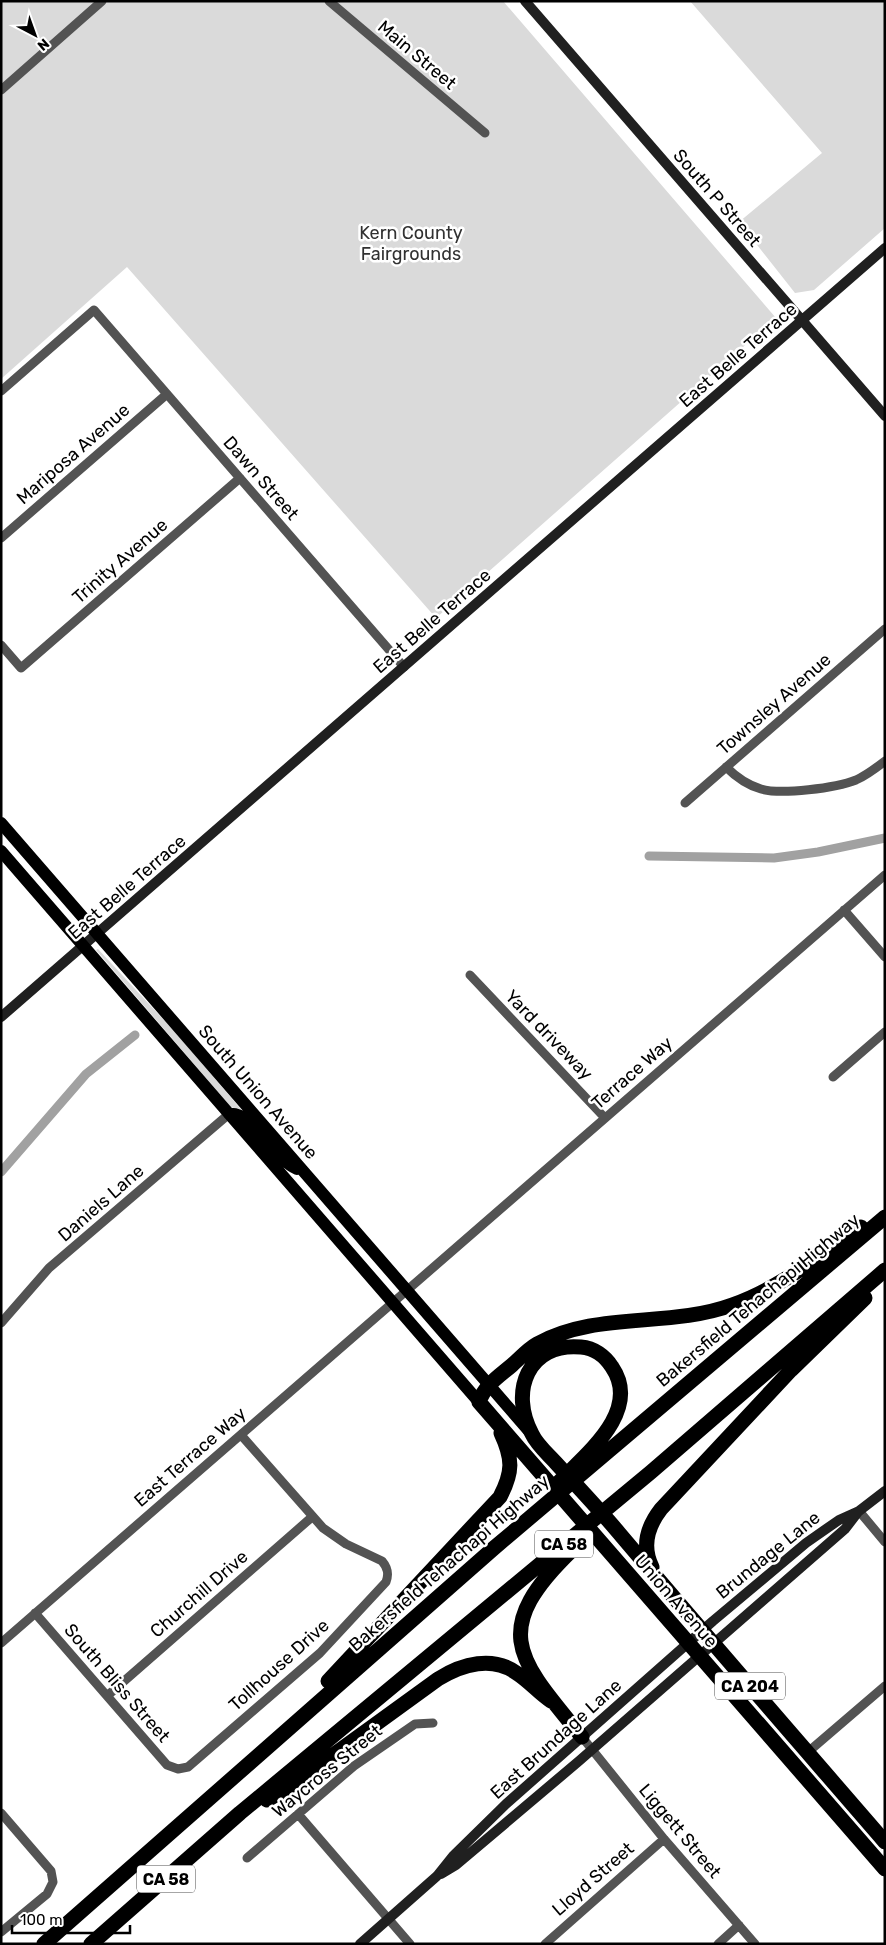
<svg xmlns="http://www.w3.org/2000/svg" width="886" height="1945" font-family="Rubik,sans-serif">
  <rect width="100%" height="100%" fill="#fff"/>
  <path fill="#dadada" d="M1,1H503L776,318L436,618L127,267L1,379Z
    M690,1H885V228L814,290L795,293L739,222L822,153Z
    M98,949L175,1032L251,1121L240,1110L231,1107L96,950Z"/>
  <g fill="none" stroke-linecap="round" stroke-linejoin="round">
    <path stroke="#a1a1a1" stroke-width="9" d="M649,856L774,858L818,852L885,838
      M1,1172L86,1074L135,1035"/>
    <path stroke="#535353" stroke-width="9" d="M329,1L485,133
      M1,90L102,1
      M1,391L94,310L404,667
      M1,538L167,394
      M1,645L21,668L240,478
      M726,767C736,777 747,785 761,789C781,795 836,788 856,780C867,775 876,768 885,761
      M685,803L885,629
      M844,910L885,957
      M470,975L605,1118
      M833,1077L885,1032
      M1,1323L49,1268L229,1114
      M859,1511L885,1542
      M35,1613L167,1765L178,1769L188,1767L320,1653L386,1582C389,1574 388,1568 382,1561L346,1544L323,1528L241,1435
      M1,1643L885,875
      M107,1696L312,1517
      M582,1737L664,1839L755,1944
      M808,1752L885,1686
      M1,1813L51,1871L53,1882L47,1894L1,1932
      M298,1814L410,1944
      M247,1858L354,1766L415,1724L433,1723
      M545,1944L664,1839
      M718,1944L739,1925"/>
    <path stroke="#202020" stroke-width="10" d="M525,1L885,416
      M1,1017L885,248
      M441,1874L456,1865L579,1761L845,1529L858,1512
      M360,1944L437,1876L453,1856L506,1804L713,1621L806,1543L839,1520L859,1511L885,1491"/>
    <path stroke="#000" stroke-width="12" d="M1,823L529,1431
      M1,851L479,1402
      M229,1114C253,1111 273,1159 297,1169"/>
    <path stroke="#000" stroke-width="15" d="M861,1227C820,1255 779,1289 732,1305C669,1328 596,1311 537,1344C528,1349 519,1359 511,1366C498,1377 485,1385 479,1402L885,1869
      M558,1483C586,1454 642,1411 612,1367C605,1356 594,1348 581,1347C528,1342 509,1392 532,1434C537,1445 549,1455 556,1463C577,1486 599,1509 619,1533C707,1637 796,1739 885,1842
      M572,1550C488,1631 518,1659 582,1737
      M652,1567C642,1547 647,1527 661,1509L791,1370L865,1298
      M328,1681L500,1497C513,1472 513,1459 501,1433
      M267,1800L285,1790L438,1679C462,1664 493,1655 518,1674C530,1682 539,1693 551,1701
      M44,1944L494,1548L885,1217
      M91,1944L240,1813L651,1472L885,1270"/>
  </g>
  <g text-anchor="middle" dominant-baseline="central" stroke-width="5" stroke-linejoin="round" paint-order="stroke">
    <g fill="#fff" stroke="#4c4c4c" stroke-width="1">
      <rect x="535" y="1530.5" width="58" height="27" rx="4"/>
      <rect x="715" y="1672.5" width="70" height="27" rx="4"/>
      <rect x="137" y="1865.5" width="58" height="27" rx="4"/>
    </g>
    <g font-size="16" font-weight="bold" fill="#000">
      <text x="564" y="1544">CA 58</text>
      <text x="750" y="1686">CA 204</text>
      <text x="166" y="1879">CA 58</text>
    </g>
    <g font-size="18" fill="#000" stroke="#fff">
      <text transform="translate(417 55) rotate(40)">Main Street</text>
      <text transform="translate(717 198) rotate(49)">South P Street</text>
      <text transform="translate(738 355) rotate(-41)">East Belle Terrace</text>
      <text transform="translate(73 454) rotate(-41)">Mariposa Avenue</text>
      <text transform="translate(261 478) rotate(49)">Dawn Street</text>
      <text transform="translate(120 561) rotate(-41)">Trinity Avenue</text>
      <text transform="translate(432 621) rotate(-41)">East Belle Terrace</text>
      <text transform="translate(774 704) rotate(-41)">Townsley Avenue</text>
      <text transform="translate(127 887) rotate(-41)">East Belle Terrace</text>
      <text transform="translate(549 1035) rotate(46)">Yard driveway</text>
      <text transform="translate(632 1073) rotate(-41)">Terrace Way</text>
      <text transform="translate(258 1092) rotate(49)">South Union Avenue</text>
      <text transform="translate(101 1203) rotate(-41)">Daniels Lane</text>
      <text transform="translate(758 1300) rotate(-40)">Bakersfield Tehachapi Highway</text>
      <text transform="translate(190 1457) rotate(-41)">East Terrace Way</text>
      <text transform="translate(768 1555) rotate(-39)">Brundage Lane</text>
      <text transform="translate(449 1563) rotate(-41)">Bakersfield Tehachapi Highway</text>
      <text transform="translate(199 1594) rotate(-41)">Churchill Drive</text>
      <text transform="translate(676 1601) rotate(49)">Union Avenue</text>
      <text transform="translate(279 1665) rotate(-42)">Tollhouse Drive</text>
      <text transform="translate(117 1683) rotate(49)">South Bliss Street</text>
      <text transform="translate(556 1739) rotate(-42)">East Brundage Lane</text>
      <text transform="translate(327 1771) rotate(-39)">Waycross Street</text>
      <text transform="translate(680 1831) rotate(50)">Liggett Street</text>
      <text transform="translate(593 1879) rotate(-41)">Lloyd Street</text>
    </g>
    <g font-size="18" fill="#313131" stroke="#fff">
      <text x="411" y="233">Kern County<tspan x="411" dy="21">Fairgrounds</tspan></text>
    </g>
  </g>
  <rect width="886" height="1945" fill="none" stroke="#000000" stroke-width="5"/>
  <g transform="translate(35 35) rotate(139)" stroke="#ffffff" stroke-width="4" paint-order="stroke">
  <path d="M0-4L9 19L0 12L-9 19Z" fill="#000000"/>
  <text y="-8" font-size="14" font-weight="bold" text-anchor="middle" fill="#000000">N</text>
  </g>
  <path d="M12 1925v8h118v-8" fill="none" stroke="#000000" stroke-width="2.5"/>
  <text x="20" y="1925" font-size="15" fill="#000000" stroke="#ffffff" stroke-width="4" paint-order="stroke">100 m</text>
</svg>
